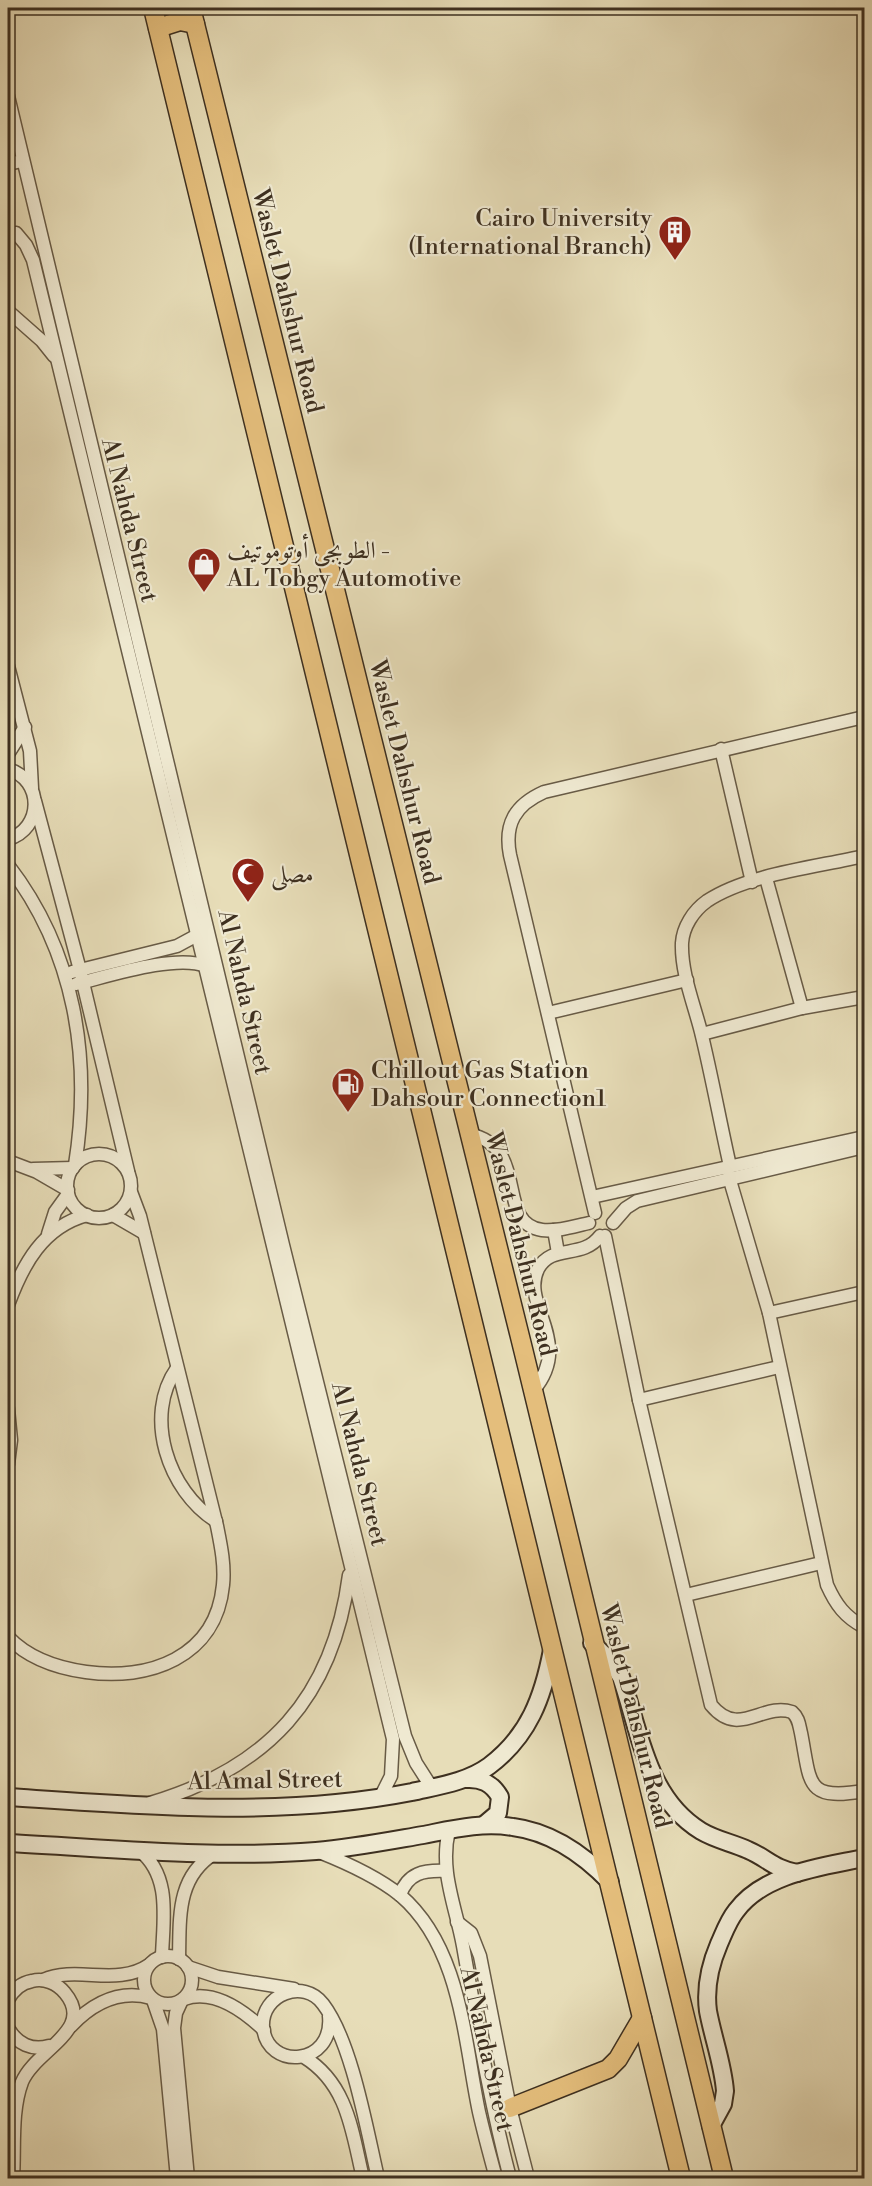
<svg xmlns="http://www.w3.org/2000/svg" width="872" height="2186" font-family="'Libre Bodoni',Amiri,serif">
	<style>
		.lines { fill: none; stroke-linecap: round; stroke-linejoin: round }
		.street-casing { stroke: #685b46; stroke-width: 15 }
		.secondary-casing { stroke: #3e3020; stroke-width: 20 }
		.primary-casing { stroke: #3e3020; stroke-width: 21 }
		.street { stroke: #efe9d1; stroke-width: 12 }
		.secondary { stroke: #efe9d1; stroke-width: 16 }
		.primary { stroke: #e4be7c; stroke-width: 18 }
		.labels { text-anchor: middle; stroke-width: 4.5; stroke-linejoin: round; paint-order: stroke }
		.poi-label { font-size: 24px; fill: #3e3020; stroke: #efe9d1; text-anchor: start }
		.street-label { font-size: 24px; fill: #3e3020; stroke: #efe9d1 }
	</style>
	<rect width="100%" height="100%" fill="#e7ddb8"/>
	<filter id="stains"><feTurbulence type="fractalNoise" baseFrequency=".00333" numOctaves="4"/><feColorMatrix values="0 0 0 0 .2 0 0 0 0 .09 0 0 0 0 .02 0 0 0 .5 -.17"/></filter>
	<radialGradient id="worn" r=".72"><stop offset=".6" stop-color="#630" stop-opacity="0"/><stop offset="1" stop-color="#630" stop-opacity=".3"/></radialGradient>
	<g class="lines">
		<defs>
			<g id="street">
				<path d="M8,96L283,1245L405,1736L416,1763L432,1788"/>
				<path d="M8,164L22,161"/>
				<path d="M16,233L26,245L33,260L393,1739L391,1776L380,1798"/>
				<path d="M8,311L42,341L54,356"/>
				<path d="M8,666L30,751L32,788"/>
				<path d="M721,749L752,882"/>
				<path d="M8,754L25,727"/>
				<path d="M8,769C44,780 43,829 8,839"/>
				<path d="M35,801L80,970L128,1171"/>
				<path d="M8,865C75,952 92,1058 75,1165"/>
				<path d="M766,878L802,1008"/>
				<path d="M72,972L177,946L203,932"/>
				<path d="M76,984C109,976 175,954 206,966"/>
				<path d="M548,1013L687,980"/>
				<path d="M702,1034L802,1008L864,997"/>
				<path d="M469,1134C531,1147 494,1223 542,1230C557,1232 575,1226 589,1223"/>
				<circle cx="99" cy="1186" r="32"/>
				<path d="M8,1161L37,1172L68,1190"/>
				<path d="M730,1166C720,1122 712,1077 701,1032C694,1004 681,973 682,943C683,927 693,911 707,901C748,874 817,867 864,856"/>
				<path d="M33,1169L73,1168"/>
				<path d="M729,1177L769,1313L827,1585C836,1605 845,1617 864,1627"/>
				<path d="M592,1197L864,1137"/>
				<path d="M595,1213L510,855C504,824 515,805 544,792L864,717"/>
				<path d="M113,1215L144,1233"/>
				<path d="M613,1223L626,1208L637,1201L864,1147"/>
				<path d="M554,1230L558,1253"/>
				<path d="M48,1234L55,1212L68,1194"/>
				<path d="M605,1236L639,1400L711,1705C739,1739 762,1702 792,1712C799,1718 799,1725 801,1733C811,1784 805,1801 864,1791"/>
				<path d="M8,1305C23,1264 43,1227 87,1215"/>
				<path d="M769,1313L864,1292"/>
				<path d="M177,1368C143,1416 168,1491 216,1521"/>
				<path d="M533,1391C575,1342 520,1305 538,1269C552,1243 582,1260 600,1236"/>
				<path d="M639,1400L779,1367"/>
				<path d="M8,1409L11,1440L8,1464"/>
				<path d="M686,1595L821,1563"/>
				<path d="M8,1637C28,1658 57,1668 86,1672C148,1681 216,1658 223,1585C225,1565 221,1546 217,1526L140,1216L131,1192"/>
				<path d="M150,1803C268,1768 333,1698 349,1575"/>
				<path d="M449,1830C439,1871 456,1907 463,1946C477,2024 490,2102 510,2178"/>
				<path d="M139,1850C172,1876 163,1920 162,1957"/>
				<path d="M319,1852C347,1863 376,1876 400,1895C461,1947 464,2040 479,2112C484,2134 490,2156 496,2178"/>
				<path d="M400,1895C408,1873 423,1870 446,1871"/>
				<path d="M457,1922L471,1933L480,1956L510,2108L528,2178"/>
				<circle cx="168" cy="1980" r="24"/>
				<path d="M179,1959C180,1918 176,1877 215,1853"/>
				<path d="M188,1967L218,1977L294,1989"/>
				<path d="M43,1980C77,1965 117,1987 149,1965"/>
				<path d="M184,1999C214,1988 244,2011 264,2030"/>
				<path d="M8,2000C13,1990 21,1983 32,1981C44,1978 57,1983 65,1993C96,2030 35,2050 22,2082C11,2111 15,2148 13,2178"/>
				<path d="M153,2000L163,2029L177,2178"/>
				<path d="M182,2000L176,2013L174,2028L188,2178"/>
				<path d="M329,2016C334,2066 267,2071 263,2027C261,1994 304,1978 323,2004C352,2042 367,2131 378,2178"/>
				<path d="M71,2026C93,2003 119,1989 151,1998"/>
				<path d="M8,2028C17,2044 32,2051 49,2046"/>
				<path d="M304,2057C348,2084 352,2132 363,2178"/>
			</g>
			<g id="secondary">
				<path d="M592,1643L613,1664L621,1677C640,1732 647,1798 701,1831C716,1840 733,1843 748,1850C767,1858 774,1869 797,1873"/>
				<path d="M466,1779C481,1778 492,1783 500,1797L498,1813L485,1824"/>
				<path d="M8,1797C142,1806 279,1818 412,1792C438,1786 467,1782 489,1766C529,1736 543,1697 552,1650"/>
				<path d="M8,1843C109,1848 214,1859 316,1851C352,1848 388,1841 423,1835C454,1829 482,1822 513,1827C552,1832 583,1854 610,1882"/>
				<path d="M711,2126L723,2104L725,2091C723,2064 713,2038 708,2011C705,1988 710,1965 719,1944C724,1933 728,1921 736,1911C764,1873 822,1867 864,1858"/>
			</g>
			<g id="primary">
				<path d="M153,8L681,2178"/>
				<path d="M191,8L523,1349L724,2178"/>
				<path d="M158,28L180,21L195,24"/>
				<path d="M510,2108L608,2069L618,2059L642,2018"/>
			</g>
		</defs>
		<use href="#street" class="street-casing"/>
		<use href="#secondary" class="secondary-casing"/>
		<use href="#primary" class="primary-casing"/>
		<use href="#street" class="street"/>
		<use href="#secondary" class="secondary"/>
		<use href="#primary" class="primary"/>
	</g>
	<defs>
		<symbol id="building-pin" viewBox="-11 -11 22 30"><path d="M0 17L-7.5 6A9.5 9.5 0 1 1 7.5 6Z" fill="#8f2418" stroke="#efe9d1"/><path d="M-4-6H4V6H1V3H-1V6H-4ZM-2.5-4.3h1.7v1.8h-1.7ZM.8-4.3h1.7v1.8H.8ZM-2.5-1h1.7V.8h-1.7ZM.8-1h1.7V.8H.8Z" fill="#fff"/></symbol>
		<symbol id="shop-pin" viewBox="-11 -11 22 30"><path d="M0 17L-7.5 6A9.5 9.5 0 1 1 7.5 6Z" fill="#8f2418" stroke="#efe9d1"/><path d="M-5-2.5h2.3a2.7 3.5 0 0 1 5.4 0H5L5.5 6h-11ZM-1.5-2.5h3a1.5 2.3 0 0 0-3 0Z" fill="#fff"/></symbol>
		<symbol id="mosque-pin" viewBox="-11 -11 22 30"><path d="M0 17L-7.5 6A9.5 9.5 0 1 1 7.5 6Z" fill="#8f2418" stroke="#efe9d1"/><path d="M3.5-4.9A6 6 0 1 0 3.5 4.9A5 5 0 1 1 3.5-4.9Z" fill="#fff"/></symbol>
		<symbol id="fuel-pin" viewBox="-11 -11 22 30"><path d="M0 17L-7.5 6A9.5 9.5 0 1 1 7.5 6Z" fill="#8f2418" stroke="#efe9d1"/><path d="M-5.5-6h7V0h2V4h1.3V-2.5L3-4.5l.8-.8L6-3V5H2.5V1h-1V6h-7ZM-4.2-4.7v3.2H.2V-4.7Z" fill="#fff"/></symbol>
	</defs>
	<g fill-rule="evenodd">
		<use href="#building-pin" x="656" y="213" width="38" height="52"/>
		<use href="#shop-pin" x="185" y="545" width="38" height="52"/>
		<use href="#mosque-pin" x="229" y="855" width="38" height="52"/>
		<use href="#fuel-pin" x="329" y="1065" width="38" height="52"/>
	</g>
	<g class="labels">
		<g class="poi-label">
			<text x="652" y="226" text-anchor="end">Cairo University<tspan x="652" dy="28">(International Branch)</tspan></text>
			<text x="227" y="558">الطوبجى أوتوموتيف -<tspan x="227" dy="28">AL Tobgy Automotive</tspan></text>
			<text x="271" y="882">مصلى</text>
			<text x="371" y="1078">Chillout Gas Station<tspan x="371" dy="28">Dahsour Connection1</tspan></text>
		</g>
		<g class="street-label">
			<text transform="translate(288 301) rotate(76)" y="8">Waslet Dahshur Road</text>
			<text transform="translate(130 520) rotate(76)" y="8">Al Nahda Street</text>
			<text transform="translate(405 772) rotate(76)" y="8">Waslet Dahshur Road</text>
			<text transform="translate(245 992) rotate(77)" y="8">Al Nahda Street</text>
			<text transform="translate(521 1244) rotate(76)" y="8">Waslet Dahshur Road</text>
			<text transform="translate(360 1464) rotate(76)" y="8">Al Nahda Street</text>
			<text transform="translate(636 1716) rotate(76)" y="8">Waslet Dahshur Road</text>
			<text transform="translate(265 1780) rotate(-1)" y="8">Al Amal Street</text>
			<text transform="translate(487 2049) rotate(77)" y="8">Al Nahda Street</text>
		</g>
	</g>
	<rect width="872" height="2186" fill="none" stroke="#e7ddb8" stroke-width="30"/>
	<rect x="9" y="9" width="854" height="2168" fill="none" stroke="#3e3020" stroke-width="3"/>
	<rect x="15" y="15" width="842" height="2156" fill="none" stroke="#3e3020" stroke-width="1.5"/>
	<rect width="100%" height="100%" filter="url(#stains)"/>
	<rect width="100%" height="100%" fill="url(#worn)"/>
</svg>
